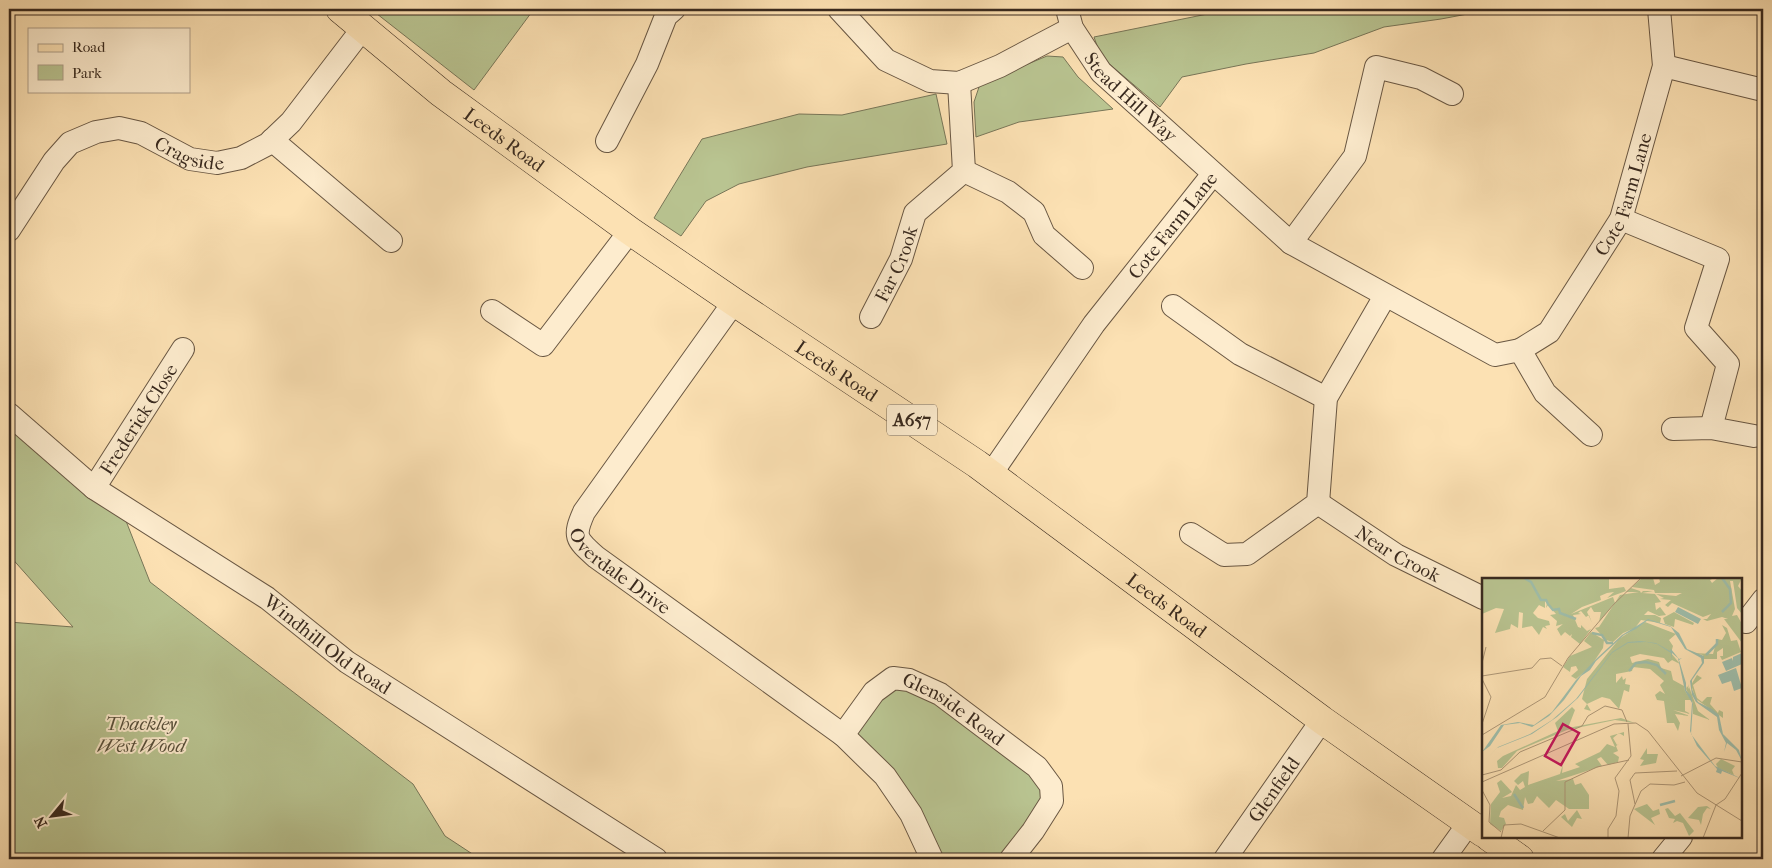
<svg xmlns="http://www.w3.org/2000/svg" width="1772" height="868" font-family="'IM FELL French Canon',serif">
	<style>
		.green { fill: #b9c491; stroke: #787658 }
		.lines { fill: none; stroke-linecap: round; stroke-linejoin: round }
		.minor-casing { stroke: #695743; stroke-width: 24 }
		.major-casing { stroke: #38291e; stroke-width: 29 }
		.minor { stroke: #fdecce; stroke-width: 22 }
		.major { stroke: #fce1b3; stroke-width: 28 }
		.labels { text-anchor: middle; stroke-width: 4; stroke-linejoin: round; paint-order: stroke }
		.shield { fill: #fdecce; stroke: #736453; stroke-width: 1 }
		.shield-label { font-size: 18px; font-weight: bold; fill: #38291e }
		.street-label { font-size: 19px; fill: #38291e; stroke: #fdecce }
		.park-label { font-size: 19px; font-style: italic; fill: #58503b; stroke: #fdecce }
		.inset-river { fill: none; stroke: #9fbeab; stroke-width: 2.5 }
		.inset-road { fill: none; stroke: #ae9777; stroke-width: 1 }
		.view { fill: #c2185b; fill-opacity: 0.15; stroke: #c2185b; stroke-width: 2.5 }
		.inset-edge { fill: none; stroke: #38291e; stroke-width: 2.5 }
	</style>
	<rect width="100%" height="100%" fill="#fce1b3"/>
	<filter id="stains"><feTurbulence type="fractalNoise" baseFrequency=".004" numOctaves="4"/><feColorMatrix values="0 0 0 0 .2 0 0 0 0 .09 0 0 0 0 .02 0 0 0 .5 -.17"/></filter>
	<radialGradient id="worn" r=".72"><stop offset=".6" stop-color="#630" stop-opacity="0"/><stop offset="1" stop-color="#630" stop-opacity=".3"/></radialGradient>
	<g class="green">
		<path d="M373,9H534L474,90L372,10Z"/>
		<path d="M1232,9H1494L1441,19L1384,27L1314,53L1246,64L1182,77L1160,107L1101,57L1094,37Z"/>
		<path d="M1047,56L1063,57L1078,77L1113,109L1019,122L976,137L974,102L980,84Z"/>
		<path d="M936,94L947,144L807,167L739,184L706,201L681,236L654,218L702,139L799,114L842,115Z"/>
		<path d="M9,423L126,521L150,582L413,784L445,836L480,859H9V622L73,627L9,555Z"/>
		<path d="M909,680L1051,786L1011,859H932L843,735L874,692Z"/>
	</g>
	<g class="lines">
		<defs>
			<g id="minor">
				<path d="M839,9L886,60L930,81L959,83L1000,66L1072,28"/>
				<path id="s1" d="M1067,9L1072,28L1101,72L1291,243L1495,355L1520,350L1545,393L1591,435"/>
				<path d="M1664,66L1763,90"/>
				<path d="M272,140L391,241"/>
				<path d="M607,141L647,64L666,16L674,9"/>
				<path d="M964,171L1008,192L1034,212L1044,235L1082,268"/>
				<path d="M1621,219L1718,259L1696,328L1728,364L1711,428"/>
				<path id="s2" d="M9,230L54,161L70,143L96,132L119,128L141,133L190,159L217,163L241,158L268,144L291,122L363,28"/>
				<path d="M1291,243L1355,156L1376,67L1421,78L1452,94"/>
				<path id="s3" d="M734,302L584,512C573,537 576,539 596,557L843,735L885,776L911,814L932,859"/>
				<path d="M1173,306L1240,354L1326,398"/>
				<path d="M492,311L543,345L630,231"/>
				<path id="s4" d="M871,317L901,259L915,213L964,171L959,83"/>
				<path id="s5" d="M1520,350L1549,332L1621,219L1664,66L1659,9"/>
				<path id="s6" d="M9,414L94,488L267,598L347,662L656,859"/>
				<path d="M1673,429L1711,428L1754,436"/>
				<path id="s7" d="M991,474L1094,324L1213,174"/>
				<path id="s8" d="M94,488L183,349"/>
				<path id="s9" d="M1318,503L1396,555L1483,598"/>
				<path d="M1191,534L1224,555L1247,554L1318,503L1326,398L1385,296"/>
				<path d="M1741,621L1746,622L1763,600"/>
				<path id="s10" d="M843,735L874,692L893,678L909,680L940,694L1037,767L1051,786L1052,801L1033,831L1011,859"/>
				<path id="s11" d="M1225,859L1322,720"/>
				<path d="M1443,859L1469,823"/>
				<path d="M1663,859L1681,837"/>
			</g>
			<g id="major">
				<path id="s12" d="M340,9L441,93L630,231L734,302L977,464L1322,720L1483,833"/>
				<path d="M1489,837L1520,859"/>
			</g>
		</defs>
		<use href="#minor" class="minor-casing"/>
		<use href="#major" class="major-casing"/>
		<use href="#minor" class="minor"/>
		<use href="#major" class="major"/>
	</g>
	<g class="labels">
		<rect class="shield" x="887" y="404.5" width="50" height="31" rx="4"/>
		<g class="shield-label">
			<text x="912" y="426">A657</text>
		</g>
		<g class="street-label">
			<text dy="7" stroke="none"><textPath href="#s1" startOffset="111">Stead Hill Way</textPath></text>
			<text dy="7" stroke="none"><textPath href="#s12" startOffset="210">Leeds Road</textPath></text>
			<text dy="7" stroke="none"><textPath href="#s2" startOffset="234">Cragside</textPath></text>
			<text dy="7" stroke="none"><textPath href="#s5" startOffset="192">Cote Farm Lane</textPath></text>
			<text dy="7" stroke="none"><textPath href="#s7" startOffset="308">Cote Farm Lane</textPath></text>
			<text dy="7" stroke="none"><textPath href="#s4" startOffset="59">Far Crook</textPath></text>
			<text dy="7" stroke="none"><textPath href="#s12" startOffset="615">Leeds Road</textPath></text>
			<text dy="7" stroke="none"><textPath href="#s8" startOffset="82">Frederick Close</textPath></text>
			<text dy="7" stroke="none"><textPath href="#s9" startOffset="95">Near Crook</textPath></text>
			<text dy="7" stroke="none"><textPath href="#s3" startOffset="338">Overdale Drive</textPath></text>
			<text dy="7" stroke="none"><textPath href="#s12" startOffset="1020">Leeds Road</textPath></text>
			<text dy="7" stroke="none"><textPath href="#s6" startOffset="394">Windhill Old Road</textPath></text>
			<text dy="7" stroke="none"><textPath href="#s10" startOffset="146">Glenside Road</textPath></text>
			<text dy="7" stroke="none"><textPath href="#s11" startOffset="85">Glenfield</textPath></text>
		</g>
		<g class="park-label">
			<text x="141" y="730">Thackley<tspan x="141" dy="22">West Wood</tspan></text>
		</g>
	</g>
	<g transform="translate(1482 578)">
		<rect width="260" height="260" fill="#fce1b3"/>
		<path d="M0,0H138L127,1V11L142,9L144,13L125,20L132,14L125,15L118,18L119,22L100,29L89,36L131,19L133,25L117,44L119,34H112L109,29L105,34L110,45L107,37L104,39L99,33L96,35L99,36L91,37L96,49L99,50V47L105,53L109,51L98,66L89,59L90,56L88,58L83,54L79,58L75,51L81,46L74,48L75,43L68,37L74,36L66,27L64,30L65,25L63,23V30L57,27L51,35L56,40L67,43L68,47L63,48L65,51L61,49L57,57L50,48L40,50L41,35L37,34L36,50L29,46L28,51L13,55L22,31L14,30L0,36ZM160,0H171L173,7L178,4L177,0H232L228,2L230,5L236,0H260L256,8L260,13V36L255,30L251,3H248L253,31L250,38L255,37L260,46V65L242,41H246L240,39L225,43L221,41H225L229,36L221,39L190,25L186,29L183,27L189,22L178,21L182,20L174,16L194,18L200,15H173L172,12L150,9ZM149,10L158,13L159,15L161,13H171L160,15L173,16L179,24L173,25L174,32L178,29L184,37L177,38L166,33L162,37H173L179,40L178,45L159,42L153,50L141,55L131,64L124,62L113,50L117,49L138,17L157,14H144ZM192,34L212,45L211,47L193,41L192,49L183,46L181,40ZM163,44L194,56L187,62L191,68L189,75L198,86L203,113L209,122H203V133L209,136L191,132L208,138L193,136L198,145L196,153L192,145H185L182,123L175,122L173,117L178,113L183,116L178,107L182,103L168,91L151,89L150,93L134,96V105L140,98L141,102L144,100L143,106L148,107L147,114L142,112L137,131L128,121L120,119L105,126L109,133L102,131L105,126L100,121L105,101L137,61ZM158,76L182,80L186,85L190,82L198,86L202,108L191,102L189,93L179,90L177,84L166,81L150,85L148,79ZM240,47L245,50L249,63L255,62L259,74L240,82L238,78H241V70L235,74V81H222L221,77L211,75L231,76L235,61L240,62L244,55ZM109,54L122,62L121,70L109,88L94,101L89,98L96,92L94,88L89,89L88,94L81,89L88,78L110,69L102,63ZM215,97L220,100L211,107L215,120L220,124L225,119H230L228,126L236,135L237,132L241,134V140L214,121L209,107ZM206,106L216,133L228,142L211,136V125L204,111L205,108L207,111ZM90,129L93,132L86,150L139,140L153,145L133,142L85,152L35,173L20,190H16L15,183L21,178L76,153L73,145ZM142,154V158L137,155L131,160L135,167L137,166L134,168L136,173L131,175L137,179L136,184L126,187L119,179L115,181L120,188L74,203L91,201L93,207L99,205L107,217V231H87L74,222L67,230L55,218L51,225L46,226L43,219L41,232L26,227L19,233L17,239L22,240L24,246L19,253L8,246L9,226L18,214L15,205L19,202L30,214L20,220L29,218L34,207L38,212L43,209L41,203L36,207L32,203L39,196L47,193L46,207L78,196L81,186L80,195L98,189L93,186L118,174L125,166L133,169L128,158ZM165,170V176H176L174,185L158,188L162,182L158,181ZM239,181L253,188L250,192L252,197L236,190L234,186ZM165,226L171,233L177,231L178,236L169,240L173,247L152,231ZM225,228L229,231L225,230L221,236L219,247L217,242L206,240L216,229ZM186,230L193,238L198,235L212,253L207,258L201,245L195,243L191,245L193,241L187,240L183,231ZM95,232L100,241L95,240L90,249L79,239L83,236L86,243Z" fill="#b9c491" fill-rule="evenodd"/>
		<path d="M196,29L219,41L216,46L193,34ZM166,41L188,48L197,55L205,71L222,78V85L210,102V111L216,124L230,131L237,137L241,156L257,172L260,183L254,172L245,165L242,174L244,165L237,152L235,139L214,124L210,117L208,103L220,85L219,80L203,71L189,49L166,42L154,51L142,57L114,83L108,92L99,98L82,122L67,138L50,149L38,145L22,147L8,168L0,174L19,147L36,144L52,147L70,134L94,102L113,82L140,57ZM158,63L174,65L188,73L189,71L197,81L200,80L197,82L204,105V112L209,118L211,126L209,156L233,188L260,201L240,193L239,196L234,194L235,191L215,168L208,153L210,125L203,113L196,80L190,75V83L189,75L175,66L164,64L146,65L130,75L96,120L75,139L50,156L15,170L0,186L16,169L48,156L70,142L94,121L130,74L146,64ZM260,75V86L244,93L240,84L250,80L251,83V79ZM254,90L260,110L252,113L249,103L240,106L236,97Z" fill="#9fbeab"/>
		<path class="inset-river" d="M42,0L49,4L59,22H64L66,26M66,26L71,32L77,31L78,35L94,41M240,34L249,25L248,11L240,0M110,55L120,57L125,65H131M224,77L235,66V61M147,93L154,85L164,84L175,87L184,96M32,216L41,230M178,227L193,223"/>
		<path class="inset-road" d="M0,85L4,69M0,98L50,90L58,81L69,80L80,88M0,101L9,119L0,146M0,157L63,119L86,80L132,26L159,0M153,195L195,193M153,195L148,202L153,226M0,197L19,192L38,174L100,148L106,138L123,128L140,132L145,144M199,198L234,180L260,184M0,204L132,146L154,145L166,153L215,215L260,243M0,212L8,227L7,244L19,254M61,253L83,232V204L115,189L147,182M19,260L22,247L39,246L78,260M126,260V251L134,238L137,213L133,200L149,178L146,146M146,260L148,238L159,213L168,206L192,207L203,204M221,260L234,227L243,221L260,195"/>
		<path class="view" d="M81,146L97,155L79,187L63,178Z"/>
		<rect width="260" height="260" class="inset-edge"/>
	</g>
	<rect width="1772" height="868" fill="none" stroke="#fce1b3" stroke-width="30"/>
	<rect x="10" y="10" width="1752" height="848" fill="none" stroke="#38291e" stroke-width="2.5"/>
	<rect x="15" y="15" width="1742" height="838" fill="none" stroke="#38291e"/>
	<rect x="28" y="28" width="162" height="65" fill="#fdecce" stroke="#ae9e88"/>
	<rect x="38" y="44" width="25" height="8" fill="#fce1b3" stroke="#ae9e88"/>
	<text x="72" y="52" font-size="15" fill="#38291e">Road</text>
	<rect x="38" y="65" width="25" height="15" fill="#b9c491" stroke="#ae9e88"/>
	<text x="72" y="78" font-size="15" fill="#38291e">Park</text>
	<g transform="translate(52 816) rotate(241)" stroke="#fdecce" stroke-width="4" paint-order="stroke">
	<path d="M0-4L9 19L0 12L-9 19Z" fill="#38291e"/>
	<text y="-8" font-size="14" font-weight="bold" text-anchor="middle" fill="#38291e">N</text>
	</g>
	<rect width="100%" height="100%" filter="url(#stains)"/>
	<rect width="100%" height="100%" fill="url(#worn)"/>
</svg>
